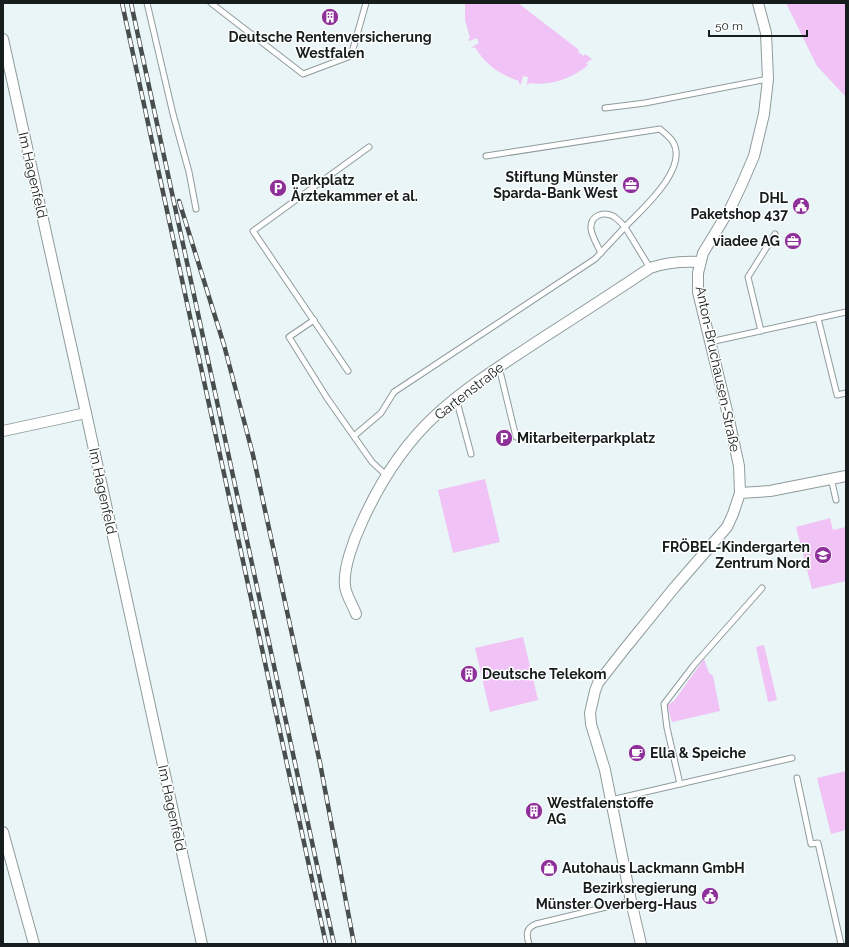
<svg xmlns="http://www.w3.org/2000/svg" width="849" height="947" font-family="Raleway,sans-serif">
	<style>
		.green { fill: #f0c2f5 }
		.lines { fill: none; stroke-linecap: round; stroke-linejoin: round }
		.service-casing { stroke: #909b9c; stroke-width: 7 }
		.minor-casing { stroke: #909b9c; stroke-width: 12 }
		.service { stroke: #fff; stroke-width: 5 }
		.minor { stroke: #fff; stroke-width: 10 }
		.rail-casing { stroke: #484e4e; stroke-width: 4.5 }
		.rail { stroke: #fff; stroke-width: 3; stroke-dasharray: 9; stroke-linecap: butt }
		.labels { text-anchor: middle; stroke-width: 3; stroke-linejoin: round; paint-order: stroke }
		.poi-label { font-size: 14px; font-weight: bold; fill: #171c1c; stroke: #fff; text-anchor: start }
		.street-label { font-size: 14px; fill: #171c1c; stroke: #fff }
	</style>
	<rect width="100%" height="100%" fill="#e9f5f6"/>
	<g class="green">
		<path d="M465,3H518L579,50L578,52L584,56L585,54L592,59L586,63L588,65C571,79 551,86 529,83L528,85H527L528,77L523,76L521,84H519V81C500,75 485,64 475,47L472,48V47L479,43L477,38L469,41L468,40L470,38L465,20Z"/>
		<path d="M786,3H846V97L817,66Z"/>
		<path d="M485,479L500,542L453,553L438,490Z"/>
		<path d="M830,518L833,530L846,527V581L812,589L796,527Z"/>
		<path d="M523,637L538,700L490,712L475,648Z"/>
		<path d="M764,645L777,700L768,702L756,647Z"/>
		<path d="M704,659L709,673L713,676L720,711L672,722L667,705L674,701Z"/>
		<path d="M846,771V830L831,834L817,778Z"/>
	</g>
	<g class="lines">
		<defs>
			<g id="service">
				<path d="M147,3L173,114L189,172L196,209"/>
				<path d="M211,3L303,74L351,56L366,3"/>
				<path d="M605,108L645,103L768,79"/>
				<path d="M486,156L660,129C664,133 670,137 673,142C689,169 641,210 625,227C621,223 618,219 613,216C602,211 590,216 591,229C592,237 598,246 601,253"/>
				<path d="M818,318L837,395L846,393"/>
				<path d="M314,320L289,337L327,398L372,462L386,475"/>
				<path d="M761,331L748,277L775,234"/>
				<path d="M710,342L846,312"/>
				<path d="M499,367L516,437"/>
				<path d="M348,371L253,231L369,147"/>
				<path d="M456,398L471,454"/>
				<path d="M354,436L381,413L394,392L595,259L625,227L650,268"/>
				<path d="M831,478L836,500"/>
				<path d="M797,778L811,844L818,843L841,944"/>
				<path d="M680,784L667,728L664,704L694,665L762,588"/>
				<path d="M611,800L792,758"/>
				<path d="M529,944C526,934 526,928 536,924L631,901"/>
			</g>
			<g id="minor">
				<path d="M3,39L86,413L202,944"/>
				<path d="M3,431L86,413"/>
				<path d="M740,493L770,491L846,476"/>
				<path d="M356,614C353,605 346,596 345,586C343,568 354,539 362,522C380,482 404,444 437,414C469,385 505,363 541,339C577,316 614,292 650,268C667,262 682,261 700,262"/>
				<path d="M3,832L34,944"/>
				<path d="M641,944L631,901L605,770L591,724L590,713L595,691L598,683L623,651L674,588L727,527L733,514L740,493L739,466L728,415L698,292V273L703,253L731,207L742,184L754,156L764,114L768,79L766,33L758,3"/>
			</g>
		</defs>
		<use href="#service" class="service-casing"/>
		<use href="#minor" class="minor-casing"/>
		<use href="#service" class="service"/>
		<use href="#minor" class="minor"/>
		<defs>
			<g id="rail">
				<path d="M122,3L326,944"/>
				<path d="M131,3L334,944"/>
				<path d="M179,201L224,345L253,455L320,763L354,944"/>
			</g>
		</defs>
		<use href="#rail" class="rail-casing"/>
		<use href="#rail" class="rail"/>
	</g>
	<defs>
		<symbol id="building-disc" viewBox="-11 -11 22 22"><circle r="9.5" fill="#8e3099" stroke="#fff"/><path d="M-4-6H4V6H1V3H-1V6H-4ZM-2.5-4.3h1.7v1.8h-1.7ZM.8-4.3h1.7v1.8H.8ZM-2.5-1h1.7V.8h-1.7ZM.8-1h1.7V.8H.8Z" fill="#fff"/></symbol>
		<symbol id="office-disc" viewBox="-11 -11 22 22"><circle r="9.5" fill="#8e3099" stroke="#fff"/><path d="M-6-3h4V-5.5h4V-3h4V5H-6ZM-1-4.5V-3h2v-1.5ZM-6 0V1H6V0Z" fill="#fff"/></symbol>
		<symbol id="parking-disc" viewBox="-11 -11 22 22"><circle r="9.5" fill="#8e3099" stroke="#fff"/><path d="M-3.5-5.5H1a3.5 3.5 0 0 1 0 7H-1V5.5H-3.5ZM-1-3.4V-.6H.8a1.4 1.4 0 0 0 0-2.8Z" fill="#fff"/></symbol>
		<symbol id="civic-disc" viewBox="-11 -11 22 22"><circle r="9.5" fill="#8e3099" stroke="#fff"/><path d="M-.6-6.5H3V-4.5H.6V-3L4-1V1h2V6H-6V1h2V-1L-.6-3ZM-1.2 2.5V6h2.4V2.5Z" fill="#fff"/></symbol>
		<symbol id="school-disc" viewBox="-11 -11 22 22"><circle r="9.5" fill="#8e3099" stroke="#fff"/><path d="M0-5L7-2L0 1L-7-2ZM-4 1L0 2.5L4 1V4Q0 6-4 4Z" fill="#fff"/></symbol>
		<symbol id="cafe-disc" viewBox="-11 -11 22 22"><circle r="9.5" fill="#8e3099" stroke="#fff"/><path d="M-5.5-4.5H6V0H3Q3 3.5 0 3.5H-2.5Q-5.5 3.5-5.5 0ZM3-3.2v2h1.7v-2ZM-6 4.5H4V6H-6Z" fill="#fff"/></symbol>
		<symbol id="shop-disc" viewBox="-11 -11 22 22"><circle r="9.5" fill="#8e3099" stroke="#fff"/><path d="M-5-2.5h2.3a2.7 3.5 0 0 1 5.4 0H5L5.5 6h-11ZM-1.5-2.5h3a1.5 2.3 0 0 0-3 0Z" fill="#fff"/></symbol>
	</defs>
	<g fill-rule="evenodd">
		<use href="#building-disc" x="320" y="7" width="20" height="20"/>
		<use href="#office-disc" x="621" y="175" width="20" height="20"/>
		<use href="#parking-disc" x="268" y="178" width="20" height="20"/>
		<use href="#civic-disc" x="791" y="196" width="20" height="20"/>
		<use href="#office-disc" x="783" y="231" width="20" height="20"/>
		<use href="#parking-disc" x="494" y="428" width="20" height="20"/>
		<use href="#school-disc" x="813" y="545" width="20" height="20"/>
		<use href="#building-disc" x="459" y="664" width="20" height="20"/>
		<use href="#cafe-disc" x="627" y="743" width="20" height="20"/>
		<use href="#building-disc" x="524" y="801" width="20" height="20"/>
		<use href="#shop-disc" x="539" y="858" width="20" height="20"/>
		<use href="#civic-disc" x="700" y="886" width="20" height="20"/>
	</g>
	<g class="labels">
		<g class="poi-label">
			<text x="330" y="42" text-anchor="middle">Deutsche Rentenversicherung<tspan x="330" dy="16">Westfalen</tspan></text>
			<text x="618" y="182" text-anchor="end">Stiftung Münster<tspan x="618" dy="16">Sparda-Bank West</tspan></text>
			<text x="291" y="185">Parkplatz<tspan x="291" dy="16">Ärztekammer et al.</tspan></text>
			<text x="788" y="203" text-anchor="end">DHL<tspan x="788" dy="16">Paketshop 437</tspan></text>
			<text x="780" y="246" text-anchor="end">viadee AG</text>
			<text x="517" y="443">Mitarbeiterparkplatz</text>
			<text x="810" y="552" text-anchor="end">FRÖBEL-Kindergarten<tspan x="810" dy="16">Zentrum Nord</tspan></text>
			<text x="482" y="679">Deutsche Telekom</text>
			<text x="650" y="758">Ella &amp; Speiche</text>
			<text x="547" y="808">Westfalenstoffe<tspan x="547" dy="16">AG</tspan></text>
			<text x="562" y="873">Autohaus Lackmann GmbH</text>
			<text x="697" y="893" text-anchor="end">Bezirksregierung<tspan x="697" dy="16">Münster Overberg-Haus</tspan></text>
		</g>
		<g class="street-label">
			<text transform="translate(33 175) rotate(77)" y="5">Im Hagenfeld</text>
			<text transform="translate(718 369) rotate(78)" y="5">Anton-Bruchausen-Straße</text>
			<text transform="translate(469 391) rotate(-38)" y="5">Gartenstraße</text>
			<text transform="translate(103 491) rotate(78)" y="5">Im Hagenfeld</text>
			<text transform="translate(172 808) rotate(78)" y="5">Im Hagenfeld</text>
		</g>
	</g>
	<rect width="849" height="947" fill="none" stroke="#171c1c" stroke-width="8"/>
	<path d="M709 30v6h98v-6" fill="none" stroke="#171c1c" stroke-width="2"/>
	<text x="715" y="30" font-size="12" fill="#171c1c" stroke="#ffffff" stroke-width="3" paint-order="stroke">50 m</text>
</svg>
